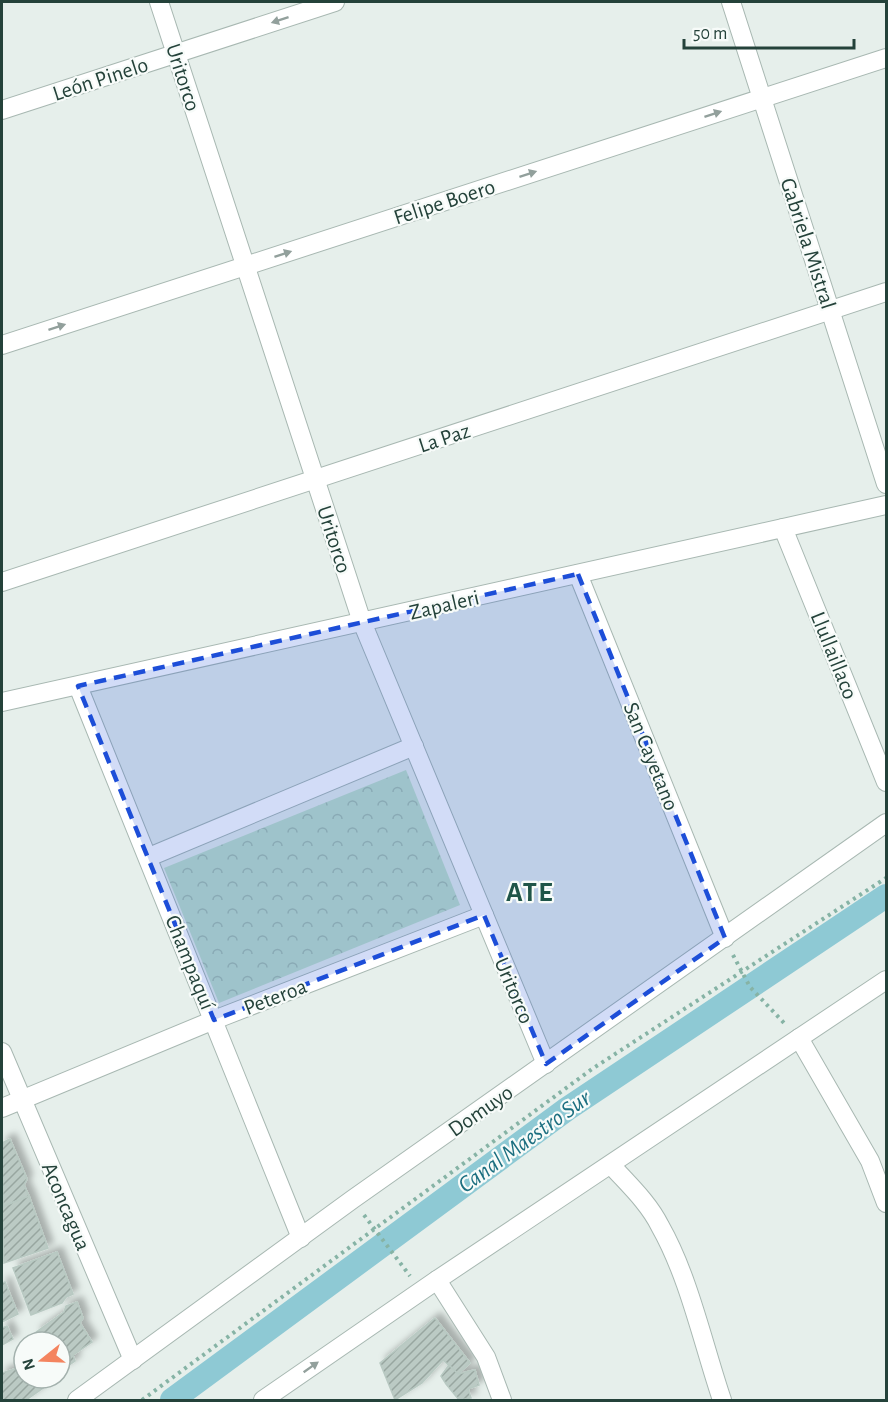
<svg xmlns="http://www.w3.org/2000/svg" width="888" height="1402" font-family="'Alegreya Sans',sans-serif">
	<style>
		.park { fill: url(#park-crowns) }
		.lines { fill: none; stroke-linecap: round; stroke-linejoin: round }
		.canal { stroke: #8ec9d4; stroke-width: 24 }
		.building { fill: url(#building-hatch); stroke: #b8c9c2; stroke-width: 1.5; filter: url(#shadow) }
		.minor-casing { stroke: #a8b8b2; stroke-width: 20 }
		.path { stroke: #86b3a5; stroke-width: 4; stroke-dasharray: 3 4.5; stroke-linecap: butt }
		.minor { stroke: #fff; stroke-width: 18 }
		.oneway { fill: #92a09c }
		.marked { fill: #1d4ed8; fill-opacity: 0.2; stroke: #1d4ed8; stroke-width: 4.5; stroke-dasharray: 12 8; stroke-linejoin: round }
		.labels { text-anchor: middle; stroke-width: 4.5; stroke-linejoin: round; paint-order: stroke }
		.street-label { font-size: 22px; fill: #24423a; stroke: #f7fbf9 }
		.water-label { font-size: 24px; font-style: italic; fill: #1c6f80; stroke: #f7fbf9 }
		.district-label { font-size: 28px; font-weight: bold; letter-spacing: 1.5px; fill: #1f5548; stroke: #f7fbf9 }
	</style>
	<defs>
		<pattern id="park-crowns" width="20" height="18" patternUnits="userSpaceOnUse" patternTransform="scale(1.5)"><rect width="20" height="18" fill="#bfe0c8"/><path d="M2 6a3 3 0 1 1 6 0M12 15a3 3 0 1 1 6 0" fill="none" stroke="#a4c1ad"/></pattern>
		<pattern id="building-hatch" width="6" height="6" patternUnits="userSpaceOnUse" patternTransform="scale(1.5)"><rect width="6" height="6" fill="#bbcac4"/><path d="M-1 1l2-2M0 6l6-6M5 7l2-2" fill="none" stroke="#98a6a0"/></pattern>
		<filter id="shadow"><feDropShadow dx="5.5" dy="-5.5" stdDeviation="3" flood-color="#0004"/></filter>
	</defs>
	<rect width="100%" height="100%" fill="#e6efeb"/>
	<path class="park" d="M406,770L460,905L219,1003L164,868Z"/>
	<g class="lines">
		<path class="canal" d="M172,1400L567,1109L886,896"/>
	</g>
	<g class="building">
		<path d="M10,1139L27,1179L24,1185L29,1196L3,1206L2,1143Z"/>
		<path d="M29,1196L48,1248L4,1263L2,1207Z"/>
		<path d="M57,1252L73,1294L66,1297L62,1303L31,1315L13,1268Z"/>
		<path d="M5,1282L18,1314L2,1322V1283Z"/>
		<path d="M77,1302L83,1318L80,1323L92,1342L73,1355L75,1361L62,1370L60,1342H41L35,1333L64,1312L66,1306Z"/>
		<path d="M435,1318L470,1363L458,1374L443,1360L422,1383L395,1400L380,1363Z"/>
		<path d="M7,1326L13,1339L2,1345V1328Z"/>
		<path d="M449,1365L458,1374L475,1370L479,1385L468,1389L471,1398L459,1400L446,1384L441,1376Z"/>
		<path d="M24,1366V1378H40L46,1386L26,1400H2V1373Z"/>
	</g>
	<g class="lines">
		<defs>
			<g id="minor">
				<path d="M159,2L362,622L546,1064"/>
				<path d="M731,2L886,484"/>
				<path d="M2,110L335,2"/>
				<path d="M2,345L886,58"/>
				<path d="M783,528L886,782"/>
				<path d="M578,574L725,938"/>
				<path d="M2,582L886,292"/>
				<path d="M78,686L301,1238"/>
				<path d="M2,702L886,505"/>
				<path d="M149,857L414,746"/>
				<path d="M799,1038L870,1161L886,1203"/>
				<path d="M2,1052L133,1360"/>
				<path d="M2,1108L214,1020L484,915"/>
				<path d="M611,1165C628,1184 648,1202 660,1226C689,1277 703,1344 722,1400"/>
				<path d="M437,1280L486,1357L502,1400"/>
				<path d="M77,1400L353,1199L886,823"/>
				<path d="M263,1400L437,1280L886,980"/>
			</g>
		</defs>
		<use href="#minor" class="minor-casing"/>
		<g class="path">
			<path d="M733,955L750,987L786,1025"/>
			<path d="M364,1215L410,1276"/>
			<path d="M142,1400L592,1069L886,878"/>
		</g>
		<use href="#minor" class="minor"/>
	</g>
	<defs><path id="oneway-solid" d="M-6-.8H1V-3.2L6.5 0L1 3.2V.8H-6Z" transform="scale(1.5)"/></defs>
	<g class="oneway">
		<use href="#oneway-solid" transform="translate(280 20) rotate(162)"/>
		<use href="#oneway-solid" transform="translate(713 114) rotate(-18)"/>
		<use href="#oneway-solid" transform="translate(528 174) rotate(-18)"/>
		<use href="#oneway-solid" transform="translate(283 254) rotate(-18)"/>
		<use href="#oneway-solid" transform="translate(57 327) rotate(-18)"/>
		<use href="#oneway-solid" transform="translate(311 1367) rotate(-35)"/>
	</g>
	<path class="marked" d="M578,574L725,938L546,1064L484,915L214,1020L78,686Z"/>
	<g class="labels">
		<g class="street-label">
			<text transform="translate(184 77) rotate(72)" y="8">Uritorco</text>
			<text transform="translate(100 78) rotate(-18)" y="8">León Pinelo</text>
			<text transform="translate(444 201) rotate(-18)" y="8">Felipe Boero</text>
			<text transform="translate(809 243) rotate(72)" y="8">Gabriela Mistral</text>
			<text transform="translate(444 437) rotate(-18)" y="8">La Paz</text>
			<text transform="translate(335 539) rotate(72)" y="8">Uritorco</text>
			<text transform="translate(444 604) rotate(-13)" y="8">Zapaleri</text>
			<text transform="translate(835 655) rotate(68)" y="8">Llullaillaco</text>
			<text transform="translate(652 756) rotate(68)" y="8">San Cayetano</text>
			<text transform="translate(191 962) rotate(68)" y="8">Champaquí</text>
			<text transform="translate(515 990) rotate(67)" y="8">Uritorco</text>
			<text transform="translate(275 996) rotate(-21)" y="8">Peteroa</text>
			<text transform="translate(480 1110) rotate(-35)" y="8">Domuyo</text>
			<text transform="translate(67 1206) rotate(67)" y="8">Aconcagua</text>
		</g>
		<g class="water-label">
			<text transform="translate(524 1141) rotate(-36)" y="8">Canal Maestro Sur</text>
		</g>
		<g class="district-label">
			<text x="530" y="901">ATE</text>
		</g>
	</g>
	<rect width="888" height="1402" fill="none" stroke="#24423a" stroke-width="6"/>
	<g transform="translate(42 1360) rotate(252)"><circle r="28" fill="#f7fbf9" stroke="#a3b1ad" stroke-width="1.5"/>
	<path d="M0-4.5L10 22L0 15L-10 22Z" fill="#f4845f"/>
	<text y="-9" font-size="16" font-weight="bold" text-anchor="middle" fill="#24423a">N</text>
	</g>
	<path d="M684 39v9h170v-9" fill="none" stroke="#24423a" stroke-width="3"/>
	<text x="693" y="39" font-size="18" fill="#24423a" stroke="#f7fbf9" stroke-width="4.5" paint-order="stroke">50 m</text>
</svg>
